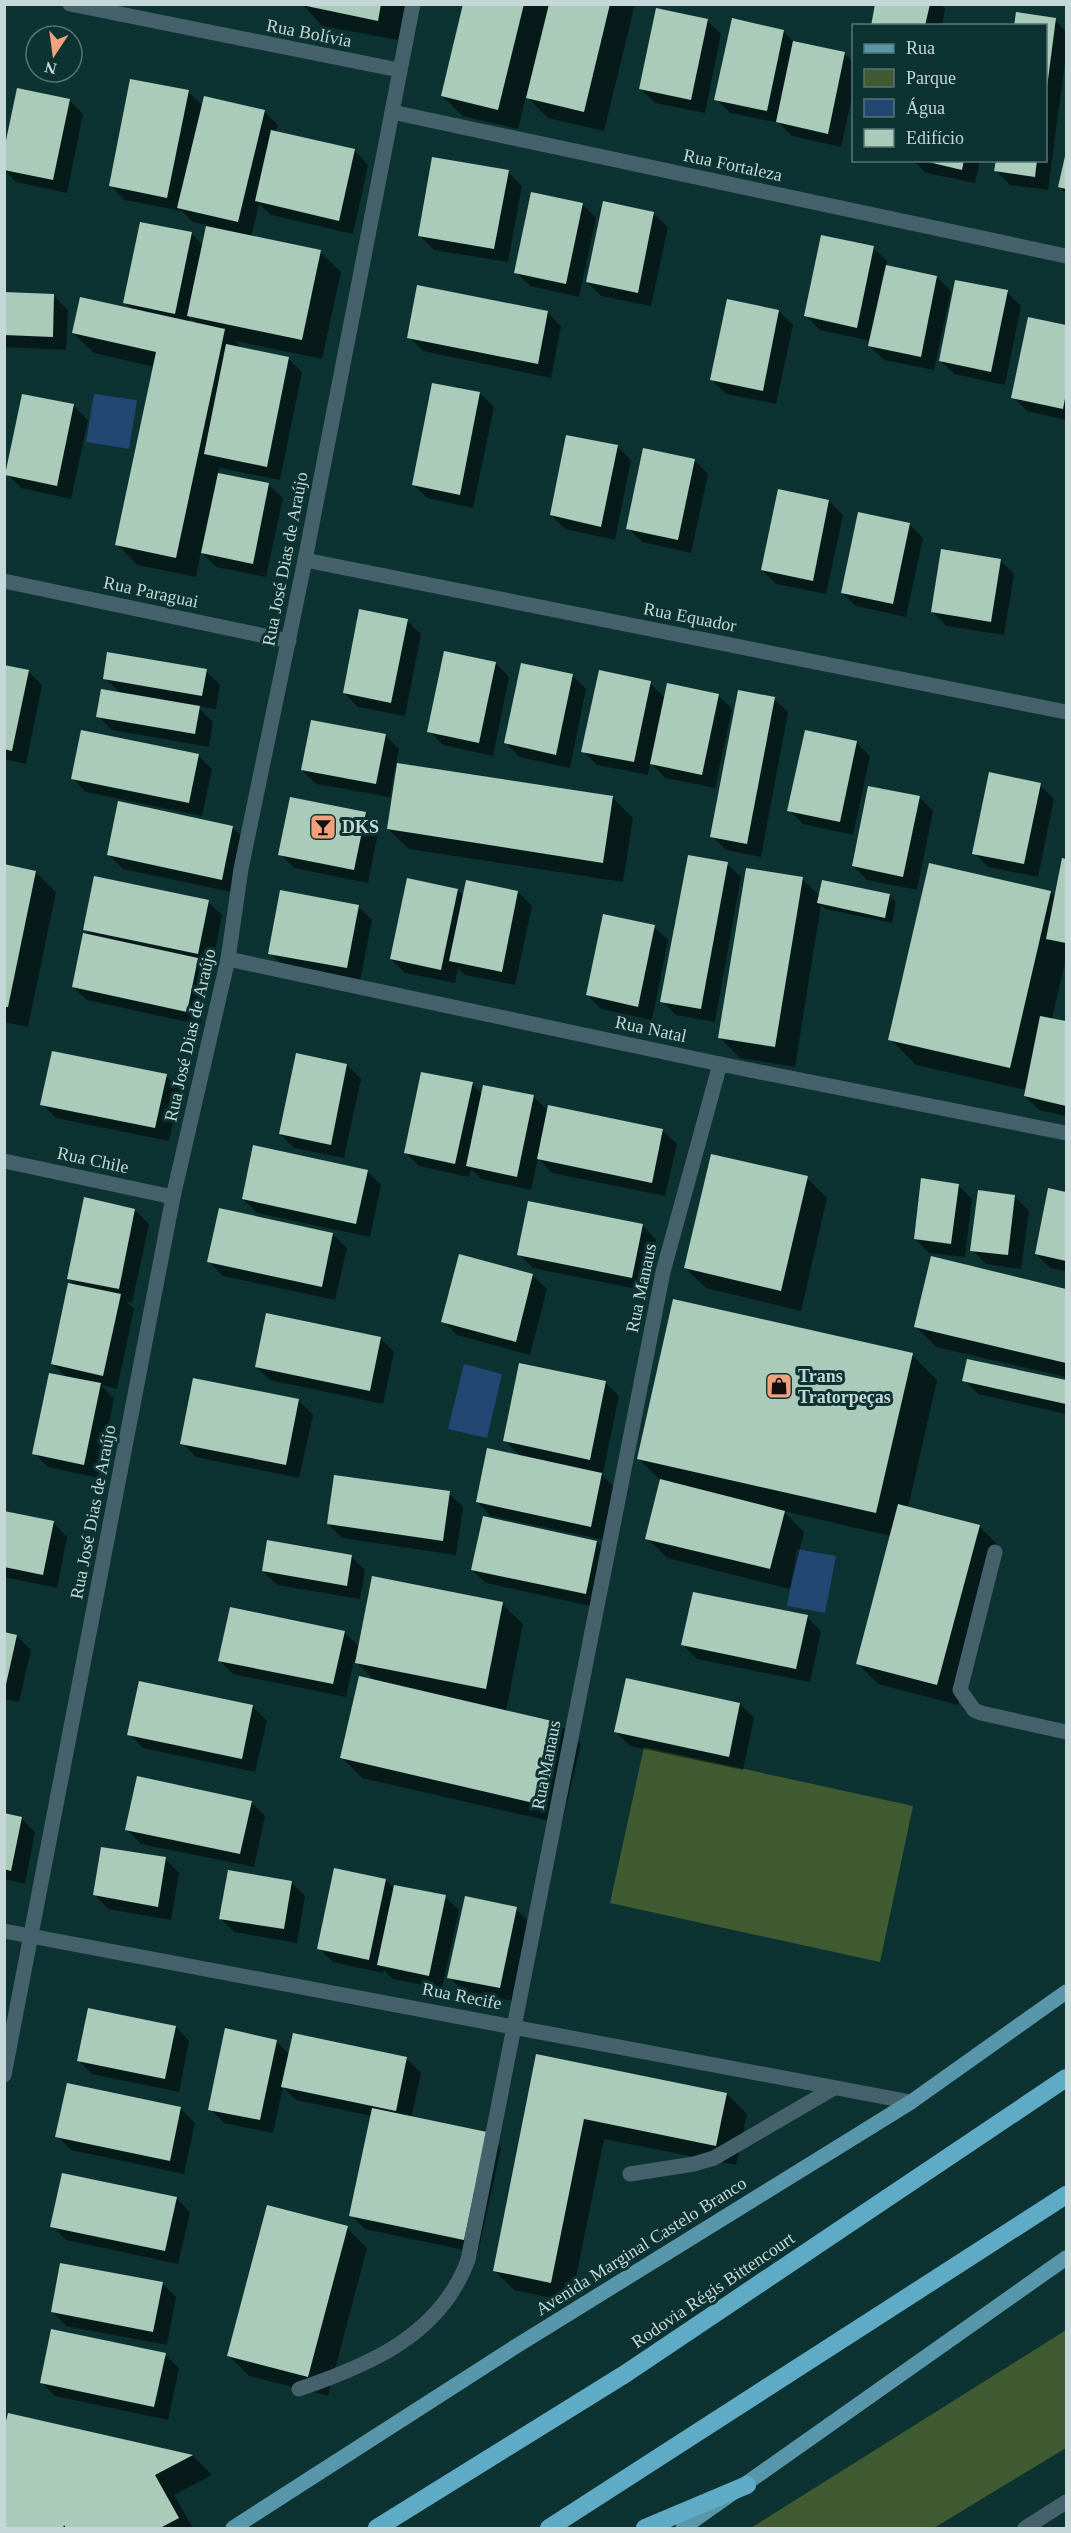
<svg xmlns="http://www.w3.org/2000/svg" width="1071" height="2533" font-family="Georgia,serif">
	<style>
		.green { fill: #405b31 }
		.water { fill: #214772 }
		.shadow { fill: #0007; fill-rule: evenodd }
		.building { fill: #aacaba }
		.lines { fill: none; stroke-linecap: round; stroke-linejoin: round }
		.service { stroke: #45616c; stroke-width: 15 }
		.minor { stroke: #45616c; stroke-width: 15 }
		.primary { stroke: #5896ac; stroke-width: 15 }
		.motorway { stroke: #5faac5; stroke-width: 18 }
		.labels { text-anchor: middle; stroke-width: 6; stroke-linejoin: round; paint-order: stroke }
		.street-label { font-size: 18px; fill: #c5d8d7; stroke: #0d3232 }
		.poi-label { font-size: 18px; font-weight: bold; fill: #c5d8d7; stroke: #0d3232; text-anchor: start }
	</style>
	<rect width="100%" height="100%" fill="#0d3232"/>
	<g class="green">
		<path d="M644,1747L913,1806L880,1962L610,1903Z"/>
		<path d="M1066,2330V2448L934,2528H751Z"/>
	</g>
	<g class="water">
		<path d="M94,394L137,400L129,449L86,442Z"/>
		<path d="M464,1364L502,1374L487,1438L448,1429Z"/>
		<path d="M797,1549L836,1556L825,1613L787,1606Z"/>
	</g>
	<g class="shadow">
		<path d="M302,4H405L398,40L322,26Z"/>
		<path d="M465,4H635L604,131L548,118L526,96L518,129L463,116L442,96Z"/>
		<path d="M877,4H941L945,9L942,26H872Z"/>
		<path d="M707,20L721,34L705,113L655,103L641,89Z"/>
		<path d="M1055,20L1066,31V55L1048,190L1010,185L996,171L997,160H1046V26Z"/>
		<path d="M783,31L795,43L844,53L854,63V88L841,147L792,136L779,123L730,113L716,99Z"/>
		<path d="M188,92L203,106L264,111L278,125L276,133L355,151L368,165L353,234L271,215L259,204L251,237L320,252L341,272L322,359L235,341L243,349L288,358L302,372L280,480L219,468L218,474L269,485L283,498L266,577L216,567L201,552L196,577L137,565L117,544L155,367L94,353L73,333L133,310L125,302L192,234L203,245L207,225L193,222L182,211L124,200L111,186ZM191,318L198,324L190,323Z"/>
		<path d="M69,100L83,114L67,193L16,182L4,170V158Z"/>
		<path d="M1066,154V194L1060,187Z"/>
		<path d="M913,160H980L975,183L926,173Z"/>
		<path d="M508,172L522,186L508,262L434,250L420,236Z"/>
		<path d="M582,204L596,218L579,297L530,286L516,272Z"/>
		<path d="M654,214L668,227L651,306L601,296L587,282Z"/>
		<path d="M873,248L887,261L886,266L937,277L951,291L934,370L884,360L870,346L871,341L820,330L806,316Z"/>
		<path d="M1007,292L1021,306L1005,385L954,374L940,360Z"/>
		<path d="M4,293L54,296L68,310L66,350L4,347Z"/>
		<path d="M779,311L793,325L776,404L726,394L712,380Z"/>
		<path d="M547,312L561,326L551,378L423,351L409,337Z"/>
		<path d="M1029,319L1066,326V420L1027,411L1013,397Z"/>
		<path d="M480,393L494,407L473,508L427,498L413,484Z"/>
		<path d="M74,406L88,420L71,499L21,488L7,474Z"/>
		<path d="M617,446L631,460L615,540L565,529L551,515Z"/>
		<path d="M694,460L708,474L691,553L642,542L628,528Z"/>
		<path d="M779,491L829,501L843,515L826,594L776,584L762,570Z"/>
		<path d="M909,524L923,538L906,617L856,606L842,593Z"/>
		<path d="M1000,560L1014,574L1004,635L946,626L933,612Z"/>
		<path d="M407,621L421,634L405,716L358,707L344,693Z"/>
		<path d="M496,663L509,677L493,756L443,745L429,731Z"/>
		<path d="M4,666L28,671L42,685L26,764L4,759Z"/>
		<path d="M206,671L220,685L216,709L197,706L213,722L209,747L112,730L98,716L121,694L105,678Z"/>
		<path d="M572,675L586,689L570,768L519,757L506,743Z"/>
		<path d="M650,683L665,698L718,695L732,709L715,788L665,778L650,762L648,775L597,765L583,751Z"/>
		<path d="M774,699L788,712L761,857L726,850L712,836Z"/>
		<path d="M385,735L399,749L396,764L613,798L633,818L623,882L409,849L388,829L398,768H395L390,797L316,784L302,770Z"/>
		<path d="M856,742L870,756L853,835L803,824L789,810Z"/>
		<path d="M198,755L212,769L202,816L86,792L72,778Z"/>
		<path d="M1040,785L1054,799L1038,877L988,867L974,853Z"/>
		<path d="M919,797L933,811L917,890L867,880L853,866Z"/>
		<path d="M366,814L379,828L368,883L294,868L280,854Z"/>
		<path d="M232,827L246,841L236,893L123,869L109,855Z"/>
		<path d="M1063,860H1066V958L1052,1019L1066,1022V1116L1039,1110L1025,1096L1026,1090L916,1065L890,1039L1050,892L1056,898Z"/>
		<path d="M727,864L741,877L715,1022L676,1015L662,1001Z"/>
		<path d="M4,865L35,872L56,892L28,1027L4,1022Z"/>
		<path d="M802,879L820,896L889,895L896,902L892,923L825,909L821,905L795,1067L740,1058L720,1038Z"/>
		<path d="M458,890L464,897L518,892L532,906L515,985L465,975L458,968L455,983L405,973L391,959Z"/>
		<path d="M208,902L222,915L212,967L204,966L212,973L201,1025L87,1000L73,987L92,937L85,929Z"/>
		<path d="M358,906L372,920L360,981L284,967L270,953Z"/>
		<path d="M654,927L668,940L652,1020L601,1009L587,995Z"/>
		<path d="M347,1065L361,1079L344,1158L294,1148L280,1134Z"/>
		<path d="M166,1076L180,1090L169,1141L56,1118L42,1104Z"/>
		<path d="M472,1084L482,1094L534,1097L549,1112L663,1131L677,1144L665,1196L552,1173L538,1158L531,1190L481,1179L471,1169L469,1177L419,1166L405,1152Z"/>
		<path d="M367,1171L381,1185L370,1237L257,1213L243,1199Z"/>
		<path d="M807,1178L827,1198L801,1311L706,1288L685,1268Z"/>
		<path d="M958,1185L972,1199L965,1257L929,1253L915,1239Z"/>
		<path d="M1050,1190L1066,1194V1271L1050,1268L1036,1254Z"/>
		<path d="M1015,1197L1029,1211L1021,1269L986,1264L972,1250Z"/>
		<path d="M135,1210L149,1224L132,1303L126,1301L134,1309L117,1389L101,1385L114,1399L98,1478L48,1467L34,1453L67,1378L53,1364L77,1287L68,1278Z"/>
		<path d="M220,1210L333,1234L347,1248L335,1300L223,1276L209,1262Z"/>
		<path d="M643,1226L656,1240L646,1291L533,1268L519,1254Z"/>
		<path d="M460,1256L533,1276L547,1289L530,1355L457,1335L443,1321Z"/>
		<path d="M932,1258L1066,1290V1377L936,1347L915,1326Z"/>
		<path d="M380,1338L394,1352L383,1404L270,1380L256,1367Z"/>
		<path d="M912,1355L937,1380L908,1508L979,1526L999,1546L958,1705L878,1684L858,1664L891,1536L783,1511L804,1532L790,1589L667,1558L647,1538L661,1481L638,1458Z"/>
		<path d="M968,1361L1066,1382V1414L978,1394L964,1380Z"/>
		<path d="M195,1380L299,1401L313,1415L299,1478L196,1457L182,1443Z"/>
		<path d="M605,1382L619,1396L603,1473L599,1472L615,1488L604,1540L491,1516L477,1502L521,1457L504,1440Z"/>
		<path d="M449,1493L463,1507L456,1555L342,1538L328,1524Z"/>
		<path d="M4,1513L54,1523L67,1537L57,1588L4,1577Z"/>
		<path d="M597,1542L611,1556L599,1608L486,1583L472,1570Z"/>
		<path d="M351,1556L365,1570L360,1599L277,1585L263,1571Z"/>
		<path d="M502,1604L523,1624L506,1711L560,1724L581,1744L562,1824L362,1778L342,1758L375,1681L354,1660L346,1697L233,1674L219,1660L344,1632L360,1648Z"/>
		<path d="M807,1617L821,1631L810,1682L697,1659L683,1645Z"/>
		<path d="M4,1634L17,1636L31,1650L19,1702L4,1699Z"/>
		<path d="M140,1683L253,1707L267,1721L255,1772L143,1748L129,1734Z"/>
		<path d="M740,1704L754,1718L743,1770L630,1746L616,1732Z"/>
		<path d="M251,1802L265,1816L254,1867L141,1844L127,1830Z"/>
		<path d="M4,1814L21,1818L35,1832L25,1884L4,1879Z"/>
		<path d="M165,1859L179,1873L171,1920L108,1909L95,1895Z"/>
		<path d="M386,1880L394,1889L445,1897L459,1910L442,1989L393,1979L384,1970L383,1973L333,1962L319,1948Z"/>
		<path d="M291,1882L305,1896L297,1943L234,1932L220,1918Z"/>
		<path d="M516,1909L530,1923L513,2001L463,1991L449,1977Z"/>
		<path d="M176,2027L189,2041L179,2092L92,2074L78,2060Z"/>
		<path d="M294,2035L407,2059L421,2073L411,2118L487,2134L501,2148L478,2253L365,2229L351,2215L372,2116L296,2100L283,2087L273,2133L224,2123L210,2109L276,2041L289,2054Z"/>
		<path d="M537,2056L727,2094L747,2114L736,2165L604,2139L571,2302L514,2290L494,2270Z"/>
		<path d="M68,2085L181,2109L195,2123L184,2174L71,2150L57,2136Z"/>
		<path d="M176,2198L190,2212L178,2264L66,2240L52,2226Z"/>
		<path d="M347,2228L367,2248L328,2396L249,2376L229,2356Z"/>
		<path d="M162,2283L176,2297L167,2345L66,2326L53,2312Z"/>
		<path d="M165,2355L179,2368L168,2420L55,2396L41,2382Z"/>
		<path d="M9,2415L193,2456L212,2475L174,2495L193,2528H4V2436Z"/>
	</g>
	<g class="building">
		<path d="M297,4H381L378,21Z"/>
		<path d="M463,4H524L498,110L441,96Z"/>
		<path d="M549,4H610L584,112L526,98Z"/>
		<path d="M875,4H930L925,26H871Z"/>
		<path d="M656,8L708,19L691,100L639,89Z"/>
		<path d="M1016,12L1056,18L1047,87L1046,26H1014Z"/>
		<path d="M732,18L784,30L767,111L714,100Z"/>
		<path d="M793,41L845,52L828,134L776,122Z"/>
		<path d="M130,79L189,90L167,198L109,186Z"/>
		<path d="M17,88L70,99L53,180L4,170V150Z"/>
		<path d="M204,96L265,110L238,222L177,208Z"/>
		<path d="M271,130L355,149L339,221L255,201Z"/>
		<path d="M1066,152V189L1058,187Z"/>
		<path d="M432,157L509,170L494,249L418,236Z"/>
		<path d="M920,160H964L962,170Z"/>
		<path d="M996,160H1037L1035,177L994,171Z"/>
		<path d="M531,192L583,203L566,284L514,273Z"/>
		<path d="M603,201L654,212L638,293L586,282Z"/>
		<path d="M140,222L192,232L175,314L123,303Z"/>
		<path d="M206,226L321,250L302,340L187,316Z"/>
		<path d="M821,235L874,246L857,328L804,316Z"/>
		<path d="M886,265L937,276L921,357L868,346Z"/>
		<path d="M955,280L1008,290L991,372L939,361Z"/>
		<path d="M417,285L548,311L538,364L407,338Z"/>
		<path d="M4,292L54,294L53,337L4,335Z"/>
		<path d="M80,297L225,329L176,558L115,545L156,352L72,333Z"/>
		<path d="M727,299L779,310L763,391L710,380Z"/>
		<path d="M1028,317L1066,325V393L1063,409L1011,398Z"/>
		<path d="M226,344L289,357L267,467L204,454Z"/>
		<path d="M432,383L480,392L460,495L412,485Z"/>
		<path d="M22,394L74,404L57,486L5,475Z"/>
		<path d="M566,435L618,445L601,527L550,515Z"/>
		<path d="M643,448L695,459L678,540L626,529Z"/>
		<path d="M218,473L269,483L253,564L201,553Z"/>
		<path d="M778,489L829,500L813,581L761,570Z"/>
		<path d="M858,512L910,523L893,604L841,593Z"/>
		<path d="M941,549L1001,559L991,622L931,612Z"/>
		<path d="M359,609L408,619L391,703L343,693Z"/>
		<path d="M444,651L496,662L479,743L427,732Z"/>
		<path d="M107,652L207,669L202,696L103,679Z"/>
		<path d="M521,663L573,674L556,755L504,743Z"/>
		<path d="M4,665L29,670L12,751L4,749Z"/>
		<path d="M599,670L651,681L634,762L581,752Z"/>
		<path d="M667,683L719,694L702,775L650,764Z"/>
		<path d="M101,689L200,706L195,734L96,717Z"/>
		<path d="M738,690L775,697L747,844L710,837Z"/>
		<path d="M311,720L386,734L376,784L301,770Z"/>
		<path d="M81,730L199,754L189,803L71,779Z"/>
		<path d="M805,730L857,741L840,822L787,811Z"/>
		<path d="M397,763L613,796L603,863L387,829Z"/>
		<path d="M989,772L1041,783L1024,864L972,854Z"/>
		<path d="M868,786L920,796L903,877L852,866Z"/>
		<path d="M290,797L366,812L354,870L278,855Z"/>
		<path d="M118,801L233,826L222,880L107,855Z"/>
		<path d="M688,855L728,862L701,1009L660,1002Z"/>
		<path d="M1062,858L1066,859V943L1046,939Z"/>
		<path d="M929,863L1051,891L1010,1068L888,1040Z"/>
		<path d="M4,864L36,871L8,1007H4Z"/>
		<path d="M746,868L803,877L775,1047L718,1038Z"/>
		<path d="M94,876L209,900L198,954L83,930Z"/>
		<path d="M407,878L458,889L441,970L390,959Z"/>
		<path d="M466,880L518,891L502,972L449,961Z"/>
		<path d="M822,880L890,894L885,918L817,903Z"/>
		<path d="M280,890L359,905L347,968L268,954Z"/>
		<path d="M603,914L655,925L638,1007L586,995Z"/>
		<path d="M83,933L198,958L187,1012L72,987Z"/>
		<path d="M1040,1016L1066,1021V1106L1024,1096Z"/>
		<path d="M52,1051L167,1074L155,1128L40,1105Z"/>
		<path d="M296,1053L347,1064L331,1145L279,1134Z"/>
		<path d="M421,1072L473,1082L455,1164L404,1153Z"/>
		<path d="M483,1085L534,1095L517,1177L466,1166Z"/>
		<path d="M548,1105L663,1129L652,1183L537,1159Z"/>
		<path d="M253,1145L368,1170L356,1224L242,1199Z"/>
		<path d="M711,1154L808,1176L781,1291L684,1268Z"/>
		<path d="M921,1178L959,1184L951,1244L914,1239Z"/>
		<path d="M1048,1188L1066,1192V1261L1035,1254Z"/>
		<path d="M978,1190L1015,1195L1008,1255L970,1251Z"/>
		<path d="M84,1197L135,1209L119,1289L67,1279Z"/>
		<path d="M528,1201L643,1224L632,1278L517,1255Z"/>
		<path d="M219,1208L333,1233L322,1287L207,1262Z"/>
		<path d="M459,1254L533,1274L516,1342L441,1322Z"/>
		<path d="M931,1256L1066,1289V1363L914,1327Z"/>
		<path d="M68,1283L121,1294L103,1376L51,1364Z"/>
		<path d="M673,1299L913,1353L876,1513L637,1459Z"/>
		<path d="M266,1313L381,1337L370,1391L255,1367Z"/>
		<path d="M967,1359L1066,1380V1404L962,1381Z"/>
		<path d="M519,1363L606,1381L590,1460L503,1441Z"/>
		<path d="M49,1373L101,1383L84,1465L32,1454Z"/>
		<path d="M193,1378L299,1399L286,1465L180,1444Z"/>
		<path d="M487,1448L602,1473L591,1527L476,1502Z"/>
		<path d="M334,1475L450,1491L443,1541L327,1524Z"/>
		<path d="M660,1479L785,1511L770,1569L645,1539Z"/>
		<path d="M898,1504L980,1525L937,1685L856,1664Z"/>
		<path d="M4,1511L54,1521L43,1575L4,1567Z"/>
		<path d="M483,1516L597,1541L586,1594L471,1570Z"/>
		<path d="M267,1540L352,1555L347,1586L262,1571Z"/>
		<path d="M372,1576L503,1602L486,1689L355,1663Z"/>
		<path d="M693,1592L808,1615L796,1669L681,1645Z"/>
		<path d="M230,1607L345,1631L333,1684L218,1661Z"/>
		<path d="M4,1632L17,1635L5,1689H4Z"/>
		<path d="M359,1676L561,1723L542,1805L340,1758Z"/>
		<path d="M626,1678L740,1703L729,1757L614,1732Z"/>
		<path d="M139,1681L253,1705L242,1759L127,1735Z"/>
		<path d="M137,1776L252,1801L240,1854L125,1830Z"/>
		<path d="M4,1813L22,1817L11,1871L4,1869Z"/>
		<path d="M101,1847L166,1857L158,1907L93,1895Z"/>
		<path d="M334,1868L386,1879L369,1960L317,1949Z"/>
		<path d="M228,1870L292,1881L284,1929L219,1919Z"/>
		<path d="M394,1885L446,1895L429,1976L377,1965Z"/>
		<path d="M465,1896L517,1907L500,1988L447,1978Z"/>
		<path d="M88,2008L176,2026L165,2079L77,2061Z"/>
		<path d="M225,2028L277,2040L260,2120L208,2110Z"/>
		<path d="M293,2033L407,2057L396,2111L281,2087Z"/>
		<path d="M536,2054L727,2093L716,2146L584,2119L551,2283L493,2271Z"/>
		<path d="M67,2083L181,2107L170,2161L55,2137Z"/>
		<path d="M372,2108L487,2132L464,2240L349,2216Z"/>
		<path d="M62,2173L177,2197L165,2251L50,2227Z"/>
		<path d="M267,2205L348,2226L308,2377L227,2356Z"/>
		<path d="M60,2263L163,2282L153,2332L51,2312Z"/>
		<path d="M51,2329L166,2353L154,2407L40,2383Z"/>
		<path d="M8,2413L193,2455L155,2475L179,2518L160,2528H66L64,2525L63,2528H4V2429Z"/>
	</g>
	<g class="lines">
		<g class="service">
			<path d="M995,1552L960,1690L974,1710L981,1713L1066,1732"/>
			<path d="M630,2174L694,2164L714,2158L834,2088"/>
		</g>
		<g class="minor">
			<path d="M70,4L399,70"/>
			<path d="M392,112L1066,256"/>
			<path d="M305,560L1066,712"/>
			<path d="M4,581L289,641"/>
			<path d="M228,959L720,1064L1066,1133"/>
			<path d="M4,1161L173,1197"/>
			<path d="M4,1931L911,2102"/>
			<path d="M4,2075L173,1197L228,959L241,869L305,560L413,4"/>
			<path d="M299,2389C370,2365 440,2335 468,2260L663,1272L720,1064"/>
			<path d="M1025,2528L1066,2502"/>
		</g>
		<g class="primary">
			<path d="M233,2528L518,2345L911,2102L1066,1992"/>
			<path d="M683,2528L1066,2258"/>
		</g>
		<g class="motorway">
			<path d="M377,2528L625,2374L1066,2078"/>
			<path d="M549,2528L1066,2195"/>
			<path d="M645,2528L747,2485"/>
		</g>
	</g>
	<defs>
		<symbol id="bar-square" viewBox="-11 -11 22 22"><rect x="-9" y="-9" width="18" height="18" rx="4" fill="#f1a17c" stroke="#0d3232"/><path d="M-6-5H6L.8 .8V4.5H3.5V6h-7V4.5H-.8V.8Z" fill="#111"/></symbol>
		<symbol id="shop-square" viewBox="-11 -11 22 22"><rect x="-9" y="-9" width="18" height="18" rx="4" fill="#f1a17c" stroke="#0d3232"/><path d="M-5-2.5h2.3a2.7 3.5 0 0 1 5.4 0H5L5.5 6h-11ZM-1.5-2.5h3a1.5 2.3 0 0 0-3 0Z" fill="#111"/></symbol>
	</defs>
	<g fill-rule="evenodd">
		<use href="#bar-square" x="308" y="812" width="30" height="30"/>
		<use href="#shop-square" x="764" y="1371" width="30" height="30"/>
	</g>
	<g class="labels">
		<g class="street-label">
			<text transform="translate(309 33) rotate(11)" y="6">Rua Bolívia</text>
			<text transform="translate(733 165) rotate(12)" y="6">Rua Fortaleza</text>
			<text transform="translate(285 559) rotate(-79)" y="6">Rua José Dias de Araújo</text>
			<text transform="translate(151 592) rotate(12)" y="6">Rua Paraguai</text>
			<text transform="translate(690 617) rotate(11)" y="6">Rua Equador</text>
			<text transform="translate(651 1029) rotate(12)" y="6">Rua Natal</text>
			<text transform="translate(190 1035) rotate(-77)" y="6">Rua José Dias de Araújo</text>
			<text transform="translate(93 1160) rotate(12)" y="6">Rua Chile</text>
			<text transform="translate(641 1288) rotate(-78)" y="6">Rua Manaus</text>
			<text transform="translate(93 1512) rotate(-79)" y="6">Rua José Dias de Araújo</text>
			<text transform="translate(546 1765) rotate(-79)" y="6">Rua Manaus</text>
			<text transform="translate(462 1996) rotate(11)" y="6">Rua Recife</text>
			<text transform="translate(641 2246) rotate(-32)" y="6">Avenida Marginal Castelo Branco</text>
			<text transform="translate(713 2290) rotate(-34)" y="6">Rodovia Régis Bittencourt</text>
		</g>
		<g class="poi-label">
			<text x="342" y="833">DKS</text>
			<text x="798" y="1382">Trans<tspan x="798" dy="21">Tratorpeças</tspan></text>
		</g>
	</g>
	<rect width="1071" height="2533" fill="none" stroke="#c5d8d7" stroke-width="12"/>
	<rect x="852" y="24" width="195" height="138" fill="#0d3232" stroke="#577474" stroke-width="1.5"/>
	<rect x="864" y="44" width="30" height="9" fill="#5896ac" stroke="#577474" stroke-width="1.5"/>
	<text x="906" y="54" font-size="18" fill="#c5d8d7">Rua</text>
	<rect x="864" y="69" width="30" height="18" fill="#405b31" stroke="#577474" stroke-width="1.5"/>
	<text x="906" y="84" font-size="18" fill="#c5d8d7">Parque</text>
	<rect x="864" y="99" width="30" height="18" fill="#214772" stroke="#577474" stroke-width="1.5"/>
	<text x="906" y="114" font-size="18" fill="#c5d8d7">Água</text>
	<rect x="864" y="129" width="30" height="18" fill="#aacaba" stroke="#577474" stroke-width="1.5"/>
	<text x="906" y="144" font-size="18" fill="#c5d8d7">Edifício</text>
	<g transform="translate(54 54) rotate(193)"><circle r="28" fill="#0d3232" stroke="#577474" stroke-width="1.5"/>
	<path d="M0-4.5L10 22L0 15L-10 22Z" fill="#f1a17c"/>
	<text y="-9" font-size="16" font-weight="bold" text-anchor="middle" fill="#c5d8d7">N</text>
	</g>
</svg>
